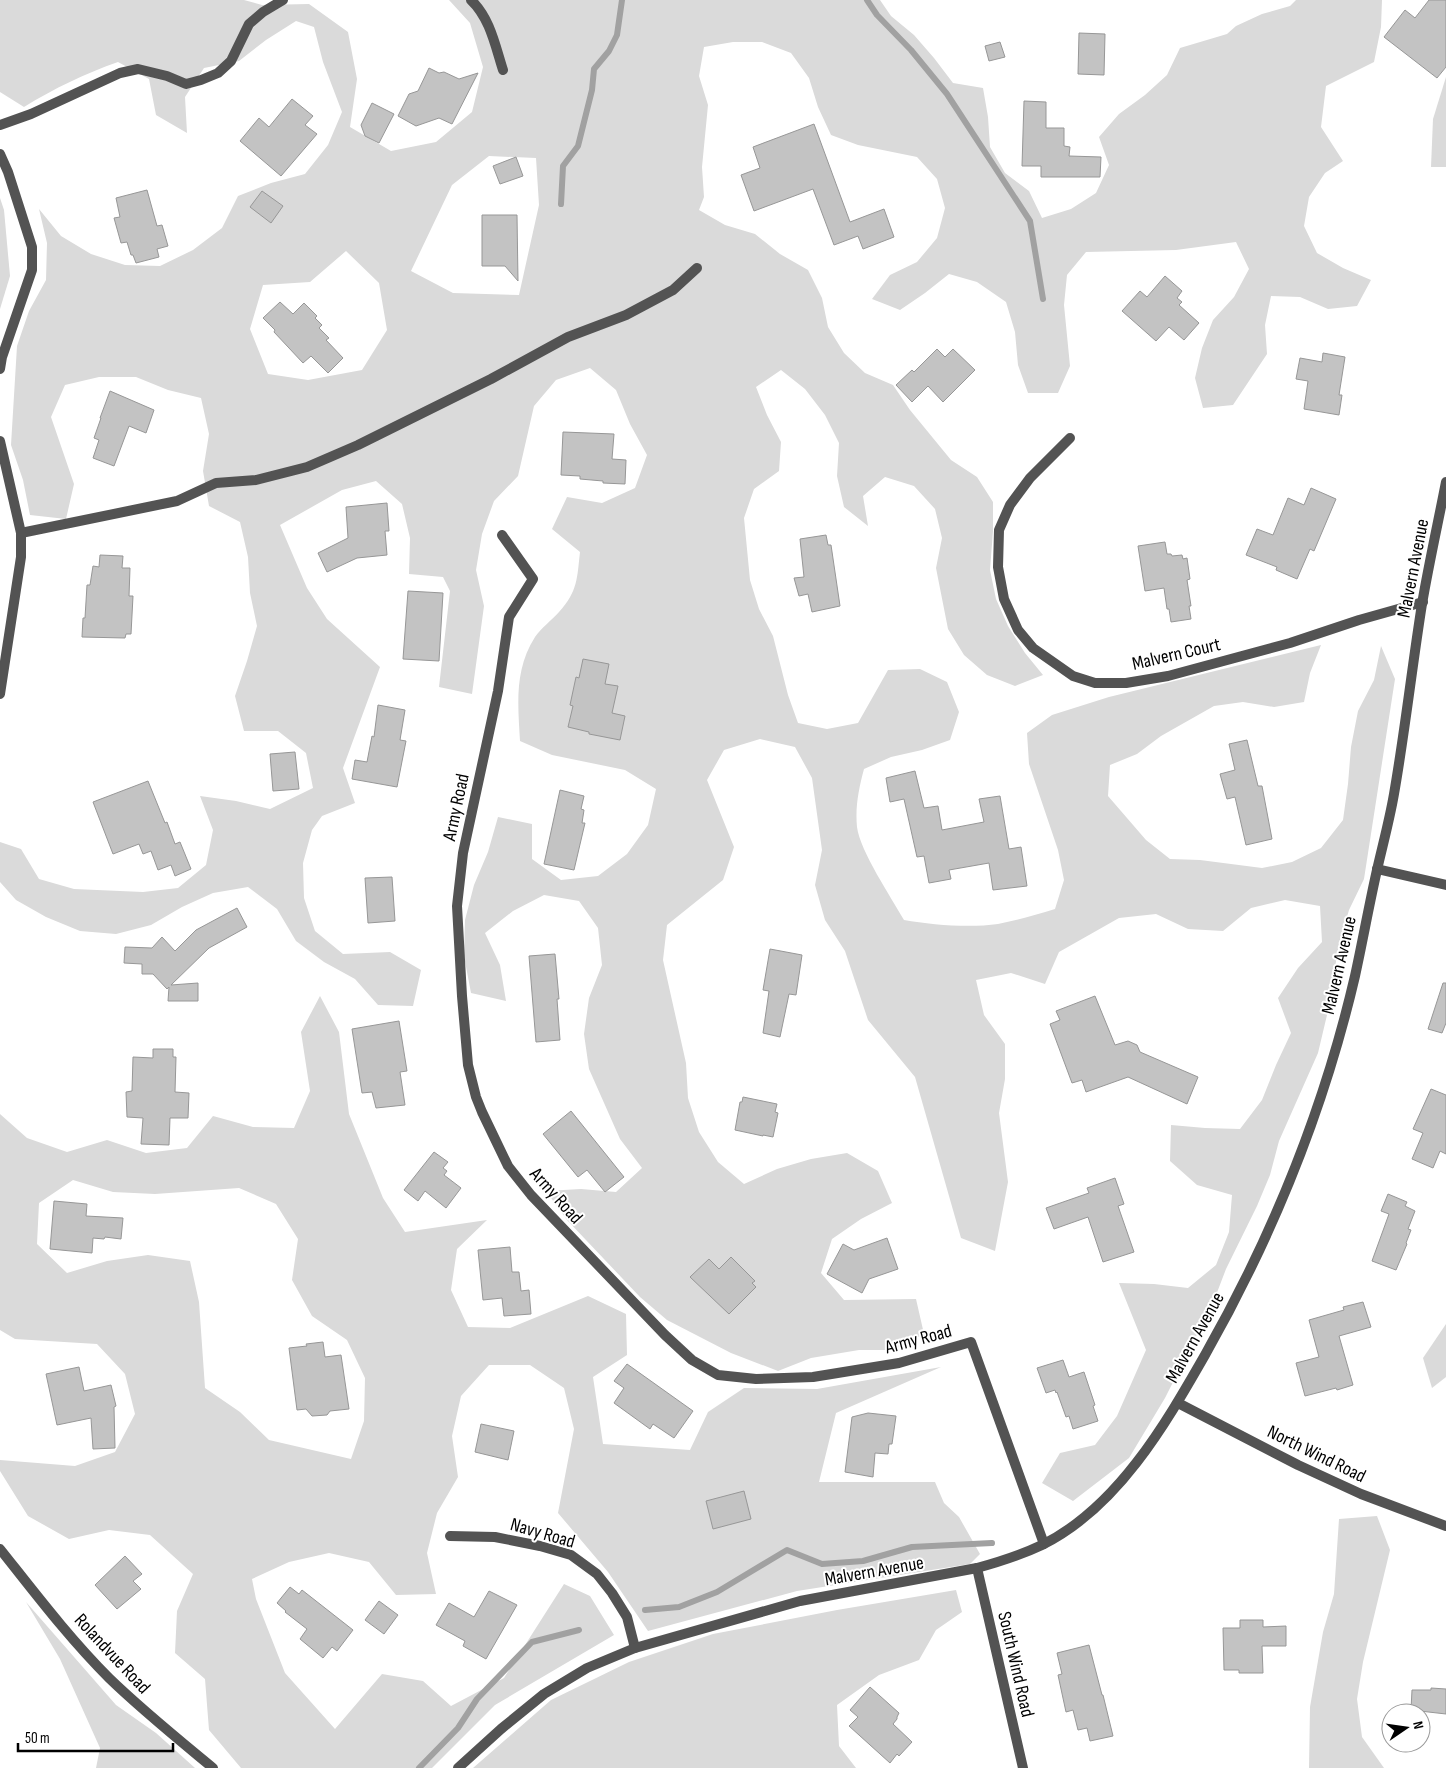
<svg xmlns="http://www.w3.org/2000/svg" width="1446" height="1768" font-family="'Sofia Sans Condensed',sans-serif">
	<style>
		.green { fill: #dadada; fill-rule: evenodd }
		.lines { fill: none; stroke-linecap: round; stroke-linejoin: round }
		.stream { stroke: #a1a1a1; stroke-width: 6 }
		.building { fill: #c3c3c3; stroke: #979797 }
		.lane { stroke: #535353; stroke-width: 10 }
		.street { stroke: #535353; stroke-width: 10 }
		.labels { text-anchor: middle; stroke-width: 4; stroke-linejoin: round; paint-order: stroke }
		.street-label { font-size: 19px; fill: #000; stroke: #fff }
	</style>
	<rect width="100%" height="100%" fill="#fff"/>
	<g class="green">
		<path d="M0,0H244L262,5L309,4L348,32L357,79L350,127L391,151L436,142L472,112L483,67L470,23L449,0H880L891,16L914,35L934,58L953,83L983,88L988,117L990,147L1005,173L1029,191L1042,218L1071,209L1096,193L1109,165L1099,137L1119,114L1145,95L1167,75L1180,48L1227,34L1236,26L1262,14L1290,6L1296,0H1382L1381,27L1374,62L1326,86L1321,127L1343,161L1325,173L1309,197L1304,226L1317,253L1343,268L1371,280L1357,306L1328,309L1300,297L1271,296L1265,325L1267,354L1233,405L1203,408L1195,378L1202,348L1213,320L1234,297L1249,269L1236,242L1176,250L1086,252L1067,275L1064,305L1070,366L1058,393H1028L1018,365L1015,332L1006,302L977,282L949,274L925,293L900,310L872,299L890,275L917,262L937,238L945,208L937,179L917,157L858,145L831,135L818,107L809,78L791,53L762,42H733L704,47L699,76L708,105L702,167L704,197L699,210L725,225L755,234L780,254L808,270L822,298L828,327L844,353L865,373L893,385L910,410L951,460L977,477L993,502V531L990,570L996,599L1008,626L1025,653L1043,675L1015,686L987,675L964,655L948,629L936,568L942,538L935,509L914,486L885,477L863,496L868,526L844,507L837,476L839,443L825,415L805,389L781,370L756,387L767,415L781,442L779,471L754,489L744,518L750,580L759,609L773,636L788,695L798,723L827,729L858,723L888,670L920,669L947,682L959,712L950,740L922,750L891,757L864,769C859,788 855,806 857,827C860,851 891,897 904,920C932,925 970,928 998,924C1018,920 1036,915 1055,909L1064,880L1058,850L1029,764L1027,733L1052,715L1109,697L1321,645L1310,673L1304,702L1274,707L1243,702L1214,706L1161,736L1137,754L1110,765L1108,796L1146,840L1170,859L1200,860L1262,868L1292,862L1321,848L1343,820L1348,784L1351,747L1358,711L1374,680L1381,646L1395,679L1364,879L1349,910L1339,944L1327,1015L1318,1053L1279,1141L1270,1175L1257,1206L1226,1269L1213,1303L1165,1398L1129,1458L1073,1501L1042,1483L1060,1453L1095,1445L1117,1416L1146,1350L1119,1283L1154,1284L1188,1288L1216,1265L1229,1232L1232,1195L1197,1185L1170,1161L1171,1125L1205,1128L1240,1129L1262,1100L1276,1065L1291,1033L1278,998L1298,968L1322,942L1320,906L1285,900L1251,908L1223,931L1188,929L1156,914L1119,918L1059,952L1045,984L1011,973L976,980L984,1015L1005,1044V1079L999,1113L1008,1182L995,1251L961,1238L915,1077L868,1020L845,951L825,920L815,885L822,850L812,778L795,747L760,739L724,750L707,780L734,847L723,880L667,925L663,960L686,1063L688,1098L699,1132L718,1162L744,1184L777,1169L811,1159L847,1153L878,1171L892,1203L861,1219L832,1239L821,1273L844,1300L916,1299L924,1334L894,1350H859L811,1358L778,1371L731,1353L667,1320L640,1297L567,1220L546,1191L581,1189L616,1192L642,1168L620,1139L589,1069L584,1034L589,998L602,965L598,928L579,901L544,895L513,911L485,933L500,965L506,1001L471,993L464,956L465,920L474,885L488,852L498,817L532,824V859L561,880L598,876L627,854L648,825L656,789L625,770L552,755L520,741C518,705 514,670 535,637C541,628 552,620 559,612C578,591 577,578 580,552L552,529L567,497L602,503L635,488L647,455L630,424L616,390L590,368L556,380L534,406L518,476L494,501L482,534L476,570L484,606L472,694L439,687L450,591L443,577L409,574L410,538L402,504L376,481L342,490L280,525L307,588L327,619L380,667L343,768L355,803L322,816L312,830L303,863L304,898L315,931L343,954L390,952L421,970L413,1006L378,1005L355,979L324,962L296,941L277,909L248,887L213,893L182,907L151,925L116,934L80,931L46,917L16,900L0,882V842L21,849L39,879L74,889L143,892L178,888L206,865L213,830L200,796L236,801L270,809L313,788L306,753L278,731H244L235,696L247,661L257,626L250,593L248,557L240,522L209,506L203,471L209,434L201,398L168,390L136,377H99L65,385L51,417L74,484L66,519L30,515L23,480L11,445L17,346L29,311L46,280L47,243L39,209L61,236L91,254L125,265L160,266L193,250L222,228L238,196L271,183L305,174L328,145L342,112L323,62L314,27L296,21L266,40L239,61L204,68L185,97L187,133L156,115L149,79L118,62C84,74 55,88 24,107L0,92ZM489,156L536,158L539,205L519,295L453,293L411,271L452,185ZM346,251L379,283L387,330L362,370L308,380L268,374L250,329L263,285L310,282Z"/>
		<path d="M1446,77V167H1431L1433,119Z"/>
		<path d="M0,198L4,210L10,276L0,309Z"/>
		<path d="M320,996L339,1032L349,1114L383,1198L405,1232L487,1220L457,1249L451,1290L468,1327L510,1328L588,1296L626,1314L627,1355L593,1377L603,1444L690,1450L708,1412L744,1388L817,1389L941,1367L836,1413L819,1482H935L944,1503L959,1517L980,1554L970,1564L797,1591L648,1631L608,1572L558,1513L574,1429L564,1388L530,1365H489L461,1396L452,1436L458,1477L437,1513L427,1553L436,1594L396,1595L369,1562L329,1553L289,1562L252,1579L256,1599L285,1673L335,1729L382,1674L423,1681L451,1706L504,1678L564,1584L590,1596L614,1635L495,1705L432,1768H241L209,1730L205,1679L175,1653L177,1611L193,1574L150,1535L109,1530L69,1539L28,1516L0,1471V1460L75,1466L115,1452L135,1414L125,1374L97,1344L15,1339L0,1330V1114L27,1138L67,1152L107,1140L146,1153L187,1148L213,1116L253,1127L294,1128L310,1091L301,1032ZM73,1180L113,1192L155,1194L239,1188L276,1204L298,1239L292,1280L312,1316L347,1340L365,1378L364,1421L351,1459L269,1440L240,1412L205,1388L199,1302L190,1261L148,1255L107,1261L67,1273L37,1244L39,1203Z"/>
		<path d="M1446,1324V1377L1432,1388L1423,1358Z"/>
		<path d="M1377,1516L1390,1550L1363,1662L1357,1699L1362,1737L1384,1768H1309L1310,1707L1323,1632L1334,1594L1339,1519Z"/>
		<path d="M956,1590L962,1612L936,1630L919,1660L879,1675L837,1705L839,1746L856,1768H473L551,1700L629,1662L713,1634L837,1610Z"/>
		<path d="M26,1602L116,1705L156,1733L195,1768H96L100,1748L60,1659Z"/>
	</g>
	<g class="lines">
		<g class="stream">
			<path d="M867,0L877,15L911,50L947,94L1030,221L1043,299"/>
			<path d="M561,204L563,166L578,146L592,90L594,69L609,51L617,35L622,0"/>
			<path d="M645,1610L679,1607L717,1592L787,1550L822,1564L863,1561L912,1547L992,1543"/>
			<path d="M419,1768L458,1728L477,1699L532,1642L579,1630"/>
		</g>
	</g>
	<g class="building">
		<path d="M1429,0H1446V67L1437,78L1384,37L1405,10L1415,18Z"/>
		<path d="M1079,33L1105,34L1104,75L1078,74Z"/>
		<path d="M1000,42L1005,57L989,61L985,46Z"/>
		<path d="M429,68L439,73L444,72L459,79L478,73L452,124L439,118L416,126L398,116L409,94L418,91Z"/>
		<path d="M292,99L313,116L305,125L317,134L281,176L240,141L259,118L269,127Z"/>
		<path d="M1024,101L1046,102V128H1064V146L1070,147L1069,156L1101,157L1100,177H1041V166H1022Z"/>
		<path d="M372,103L394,114L379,143L365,136L361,125Z"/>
		<path d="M814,124L850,222L884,209L894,237L863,249L858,236L834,245L813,189L754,211L741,175L760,168L753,147Z"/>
		<path d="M516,157L523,176L500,184L493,166Z"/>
		<path d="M147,190L157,226L162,225L168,246L157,249L159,257L136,263L133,255H131L127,242L121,243L114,218L120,217L116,198Z"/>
		<path d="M262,191L283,206L271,223L250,207Z"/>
		<path d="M482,215H517L518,281L505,266H482Z"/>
		<path d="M1165,276L1182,291L1177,298L1182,302L1179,305L1199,323L1184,340L1169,327L1156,341L1122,311L1140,291L1147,297Z"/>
		<path d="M280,302L293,314L304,303L317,316L315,318L322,325L319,328L329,338L326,340L343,358L328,373L311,356L303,363L274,332L275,330L263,318Z"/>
		<path d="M937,349L945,357L953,349L975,370L943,402L928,386L912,402L896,385L912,370L914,372Z"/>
		<path d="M1323,353L1345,357L1339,395H1342L1339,415L1304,409L1308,381L1296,379L1300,358L1322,362Z"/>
		<path d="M110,391L154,410L146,433L129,426L114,466L93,458L99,440L94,438L101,418H100Z"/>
		<path d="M563,432L614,434L612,459L626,460L625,484L603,483V481L580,479V476L561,475Z"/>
		<path d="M1311,488L1336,499L1314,551L1310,549L1297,579L1276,570L1277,567L1246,555L1257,529L1273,535L1288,498L1304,505Z"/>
		<path d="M387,503L389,531H385L387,555L357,558L327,572L318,553L348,538L346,507Z"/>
		<path d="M826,535L828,545H831L840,606L812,612L808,594L799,596L794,578L804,577L800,539Z"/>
		<path d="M1165,542L1167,554H1171L1172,556L1182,555L1183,559L1187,558L1190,579L1187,580L1191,606H1189L1191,619L1171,622L1169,609H1167L1164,588L1145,591L1138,546Z"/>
		<path d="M100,555L123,556L122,568H130L129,596H133L131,634H126L125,638L82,637L83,618H85L87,585H90L93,566L99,567Z"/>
		<path d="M408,591L443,593L439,661L403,659Z"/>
		<path d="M583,659L609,664L605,684L618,686L612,713L625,716L620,740L589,734V732L568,727L573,706L570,705L576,677L579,678Z"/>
		<path d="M378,705L405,710L400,740L406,741L397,787L352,779L355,760L367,762L372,736L374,737Z"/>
		<path d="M1247,740L1258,786H1262L1272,839L1246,845L1235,797L1227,799L1220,774L1235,770L1229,744Z"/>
		<path d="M295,752L299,789L273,791L270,754Z"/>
		<path d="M915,771L924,808L938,806L942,830L984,822L979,799L1000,796L1009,849L1021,847L1027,886L993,890L989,863L949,870L951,879L929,883L924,856L917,857L904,799L890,802L886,778Z"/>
		<path d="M148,781L165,823L167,822L175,844L180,842L191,869L175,876L171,865L158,870L151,851L143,854L139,844L113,854L93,802Z"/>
		<path d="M560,790L584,796L581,809L584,810L582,823H585L574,870L544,864Z"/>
		<path d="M392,877L395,921L368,923L365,878Z"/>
		<path d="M237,908L247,927L209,948L171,985L198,983V1001H168L169,987L167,989L153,974H142V964L124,963L125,947L152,948L162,937L175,951L196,930Z"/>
		<path d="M770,949L802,955L796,995L789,994L780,1037L763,1033L769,991L763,990Z"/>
		<path d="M555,954L559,999H557L560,1040L536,1042L529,956Z"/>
		<path d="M1443,983H1446V1023L1442,1033L1428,1029Z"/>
		<path d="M1095,996L1115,1045L1128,1041L1137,1045L1140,1052L1198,1077L1187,1104L1128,1077L1086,1092L1082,1080L1072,1083L1050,1024L1060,1020L1056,1011Z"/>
		<path d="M399,1021L407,1071L400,1072L405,1105L376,1108L372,1092L362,1093L352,1029Z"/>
		<path d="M153,1049H173V1057H176L175,1092L189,1093L188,1118H170L169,1145L141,1144L143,1118L127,1117L126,1092L132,1091L133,1057L153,1058Z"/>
		<path d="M1431,1089L1446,1095V1154L1440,1151L1433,1168L1412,1159L1423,1133L1413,1129Z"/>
		<path d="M743,1097L777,1104L775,1112L778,1113L773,1137L763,1135V1136L735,1130L740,1102H742Z"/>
		<path d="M571,1111L624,1177L605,1192L587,1170L578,1177L543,1134Z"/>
		<path d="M434,1152L448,1162L443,1168L447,1171L444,1175L461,1188L446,1208L425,1191L418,1201L404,1190Z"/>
		<path d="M1115,1178L1124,1204L1118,1206L1134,1252L1103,1262L1088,1217L1054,1229L1046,1208L1089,1193L1087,1188Z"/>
		<path d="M1388,1194L1407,1202L1405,1206L1415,1211L1408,1229L1411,1230L1406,1243L1407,1244L1396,1270L1372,1261L1389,1214L1381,1211Z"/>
		<path d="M54,1201L87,1204L86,1216L123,1218L121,1239L105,1237L104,1239L93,1238L92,1253L50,1249Z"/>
		<path d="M887,1238L898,1269L869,1279L862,1293L827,1274L843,1244L854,1250Z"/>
		<path d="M510,1247L512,1272H519L521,1291L529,1290L531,1314L504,1316L502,1298L483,1300L478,1250Z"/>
		<path d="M731,1257L755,1281L752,1283L756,1287L729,1314L690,1277L709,1259L719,1269Z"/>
		<path d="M1363,1302L1371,1327L1339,1336L1353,1385L1337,1390L1336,1388L1305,1396L1296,1363L1319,1357L1309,1320L1344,1310L1343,1307Z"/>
		<path d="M323,1342L325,1357L341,1355L349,1409L330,1411L327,1415L312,1416L306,1409L297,1410L289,1348L307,1346L306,1344Z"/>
		<path d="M1063,1360L1069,1377L1084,1372L1095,1405L1093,1406L1098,1421L1073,1429L1069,1416L1066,1417L1057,1392L1056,1393L1055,1390L1046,1393L1037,1368Z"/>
		<path d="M627,1364L693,1411L674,1438L653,1424L650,1429L614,1403L624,1388L614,1381Z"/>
		<path d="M79,1367L84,1391L111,1385L116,1406L114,1407L115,1448L93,1449L91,1418L57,1425L46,1374Z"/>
		<path d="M868,1413L896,1416L892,1444H889L888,1454L875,1453L873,1477L845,1472L852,1417Z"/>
		<path d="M481,1424L514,1431L508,1460L475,1452Z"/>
		<path d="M744,1491L751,1519L713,1529L706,1501Z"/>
		<path d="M125,1556L142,1574L133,1581L141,1589L117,1609L95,1585Z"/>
		<path d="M290,1587L299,1594L302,1590L353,1630L337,1651L332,1647L323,1658L300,1639L307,1629L285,1612L286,1611L277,1603Z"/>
		<path d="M489,1591L517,1605L486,1659L463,1646L465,1641L436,1625L449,1603L474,1617Z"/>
		<path d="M379,1601L398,1615L384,1634L365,1620Z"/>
		<path d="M1240,1620H1263V1627L1286,1626V1646H1262L1263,1673H1239V1670H1224L1223,1628H1240Z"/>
		<path d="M1089,1645L1102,1695H1103L1113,1736L1090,1741L1087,1728L1078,1730L1073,1710L1066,1712L1058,1675L1062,1674L1057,1653Z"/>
		<path d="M870,1687L899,1713L897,1717V1719L893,1724L912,1742L899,1756L897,1754L890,1763L849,1726L858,1717L850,1710Z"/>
		<path d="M1431,1688L1446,1689V1714L1411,1710L1412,1690H1431Z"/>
	</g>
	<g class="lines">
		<g class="lane">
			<path d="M471,0C490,18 495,45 503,70"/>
			<path d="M0,125L31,114L120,73L138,69L167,76L186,84L201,80L218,73L231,61L249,24L263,12L283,0"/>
			<path d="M21,533L177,501L216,483L256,480L307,467L358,445L491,379L568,337L626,315L673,290L697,268"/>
		</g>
		<g class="street">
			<path d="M0,154L8,172L32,247V270L2,357L0,369"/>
			<path d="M1070,438L1030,478L1010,505L999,530L998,567L1004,599L1018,630L1033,648L1073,676L1095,683H1126L1168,676L1290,643L1359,620L1423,602"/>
			<path d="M0,441L21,533V557L0,694"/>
			<path d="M502,535L533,579L509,617L498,691L463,853L457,906L462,996L468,1065L476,1097L482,1112L508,1166L531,1195L665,1335L692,1360L718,1375L756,1379L813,1377L899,1363L971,1342L1044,1544"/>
			<path d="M1377,869L1446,885"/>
			<path d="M1178,1403L1298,1465L1361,1494L1446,1526"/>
			<path d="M450,1536L495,1537L540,1546L571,1555L597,1574L612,1593L627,1617L635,1648"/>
			<path d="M0,1549C35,1593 69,1638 109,1678C142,1710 178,1739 213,1768"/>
			<path d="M977,1568L1023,1768"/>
			<path d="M458,1768L501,1729L544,1694L587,1668L635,1648L800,1601L977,1568C999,1562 1021,1555 1042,1545C1117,1508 1165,1425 1205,1355C1272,1237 1324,1109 1355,976C1362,944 1368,911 1375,879C1381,851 1389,823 1394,794C1405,731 1412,667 1422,604C1429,563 1438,523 1446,482"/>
		</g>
	</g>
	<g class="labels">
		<g class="street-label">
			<text transform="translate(1412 568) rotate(-79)" y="7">Malvern Avenue</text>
			<text transform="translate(1176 653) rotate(-13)" y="7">Malvern Court</text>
			<text transform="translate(455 807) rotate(-78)" y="7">Army Road</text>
			<text transform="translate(1338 965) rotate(-77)" y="7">Malvern Avenue</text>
			<text transform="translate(557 1195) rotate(48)" y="7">Army Road</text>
			<text transform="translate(1194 1337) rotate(-61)" y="7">Malvern Avenue</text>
			<text transform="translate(918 1338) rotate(-15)" y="7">Army Road</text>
			<text transform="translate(1317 1453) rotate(26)" y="7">North Wind Road</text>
			<text transform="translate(543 1532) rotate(16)" y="7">Navy Road</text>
			<text transform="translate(874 1570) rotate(-10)" y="7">Malvern Avenue</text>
			<text transform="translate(113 1653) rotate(47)" y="7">Rolandvue Road</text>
			<text transform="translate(1017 1664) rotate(77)" y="7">South Wind Road</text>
		</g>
	</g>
	<g transform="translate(1406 1728) rotate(77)"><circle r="24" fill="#ffffff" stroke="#999999"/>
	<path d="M0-4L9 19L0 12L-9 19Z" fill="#000000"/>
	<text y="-8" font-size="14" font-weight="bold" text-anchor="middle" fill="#000000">N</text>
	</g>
	<path d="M18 1743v8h155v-8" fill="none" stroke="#000000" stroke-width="2.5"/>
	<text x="25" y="1743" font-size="15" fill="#000000" stroke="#ffffff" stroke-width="4" paint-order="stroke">50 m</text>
</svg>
